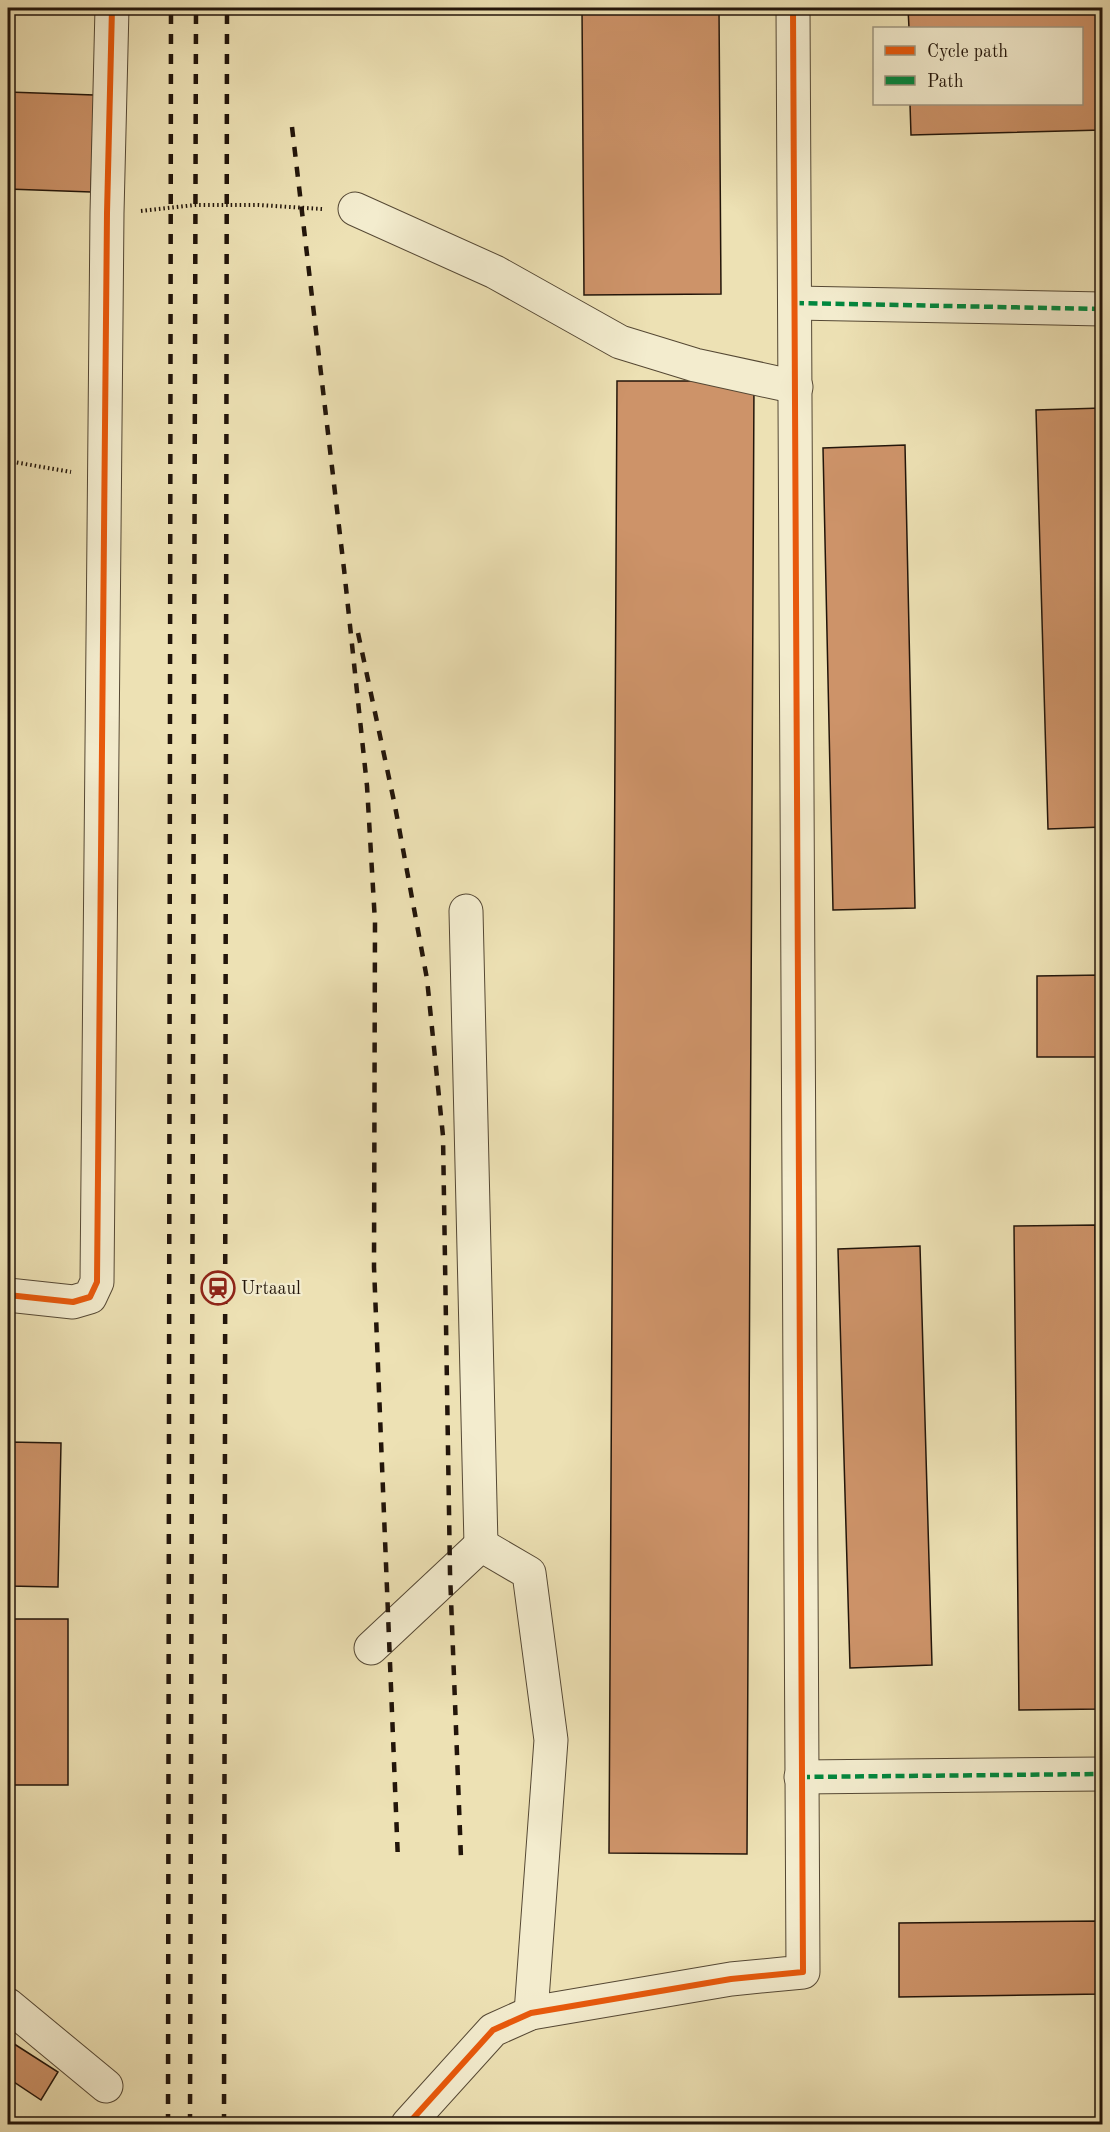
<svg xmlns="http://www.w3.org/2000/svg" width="1110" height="2132" font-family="'Old Standard TT',serif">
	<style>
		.building { fill: #cd9369; stroke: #22150a; stroke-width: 1.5 }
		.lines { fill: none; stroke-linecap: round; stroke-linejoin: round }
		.minor-casing { stroke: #554834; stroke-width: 35 }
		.path { stroke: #22150a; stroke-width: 4; stroke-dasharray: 1.5 3; stroke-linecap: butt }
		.minor { stroke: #f3ecce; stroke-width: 33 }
		.rail { stroke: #22150a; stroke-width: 4.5; stroke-dasharray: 10 10; stroke-linecap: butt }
		.quiet { stroke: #00873e; stroke-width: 4.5; stroke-dasharray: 9 4.5; stroke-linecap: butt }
		.cycleway-casing { stroke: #f3ecce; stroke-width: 10 }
		.cycleway { stroke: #e8590c; stroke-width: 6 }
		.labels { text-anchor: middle; stroke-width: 4.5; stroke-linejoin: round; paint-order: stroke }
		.poi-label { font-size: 18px; fill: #22150a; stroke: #f3ecce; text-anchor: start }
	</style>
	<rect width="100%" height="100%" fill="#ede1b4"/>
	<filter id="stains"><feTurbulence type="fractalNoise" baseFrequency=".00333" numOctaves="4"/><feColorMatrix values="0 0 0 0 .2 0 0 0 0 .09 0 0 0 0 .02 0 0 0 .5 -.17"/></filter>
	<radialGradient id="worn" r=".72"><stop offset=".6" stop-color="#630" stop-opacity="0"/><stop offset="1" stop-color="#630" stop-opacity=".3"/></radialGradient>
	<g class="building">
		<path d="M582,8H719L721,294L584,295Z"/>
		<path d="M908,8H1102V130L911,135L910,104H1082V28H909Z"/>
		<path d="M8,92L94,95L91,192L8,189Z"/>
		<path d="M617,381H754L747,1854L609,1853Z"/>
		<path d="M1102,408V827L1048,829L1036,410Z"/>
		<path d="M905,445L915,908L833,910L823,448Z"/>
		<path d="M1102,975V1057H1037V976Z"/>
		<path d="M1095,1225L1101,1709L1019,1710L1014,1226Z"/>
		<path d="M920,1246L932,1665L850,1668L838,1249Z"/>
		<path d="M8,1442L61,1443L58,1587L8,1586Z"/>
		<rect x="8" y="1619" width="60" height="166"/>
		<path d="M1102,1921V1994L899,1997V1923Z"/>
		<path d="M8,2040L58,2072L41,2100L8,2078Z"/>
	</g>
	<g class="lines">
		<defs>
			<g id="minor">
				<path d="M355,209L495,272L620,342L695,365L796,387"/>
				<path d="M795,303L1102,309"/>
				<path d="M466,911L481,1545"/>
				<path d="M8,1295L73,1302L90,1297L97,1282L107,213L112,8"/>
				<path d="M371,1648L481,1545L529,1573L551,1740L531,2013"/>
				<path d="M801,1777L1102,1774"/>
				<path d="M8,2005L106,2086"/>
				<path d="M408,2124L493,2030L531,2013L731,1979L803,1972L793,8"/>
			</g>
		</defs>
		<use href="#minor" class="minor-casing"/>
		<g class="path">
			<path d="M141,211L195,205H259L322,209"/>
			<path d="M8,461L71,472"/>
		</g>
		<use href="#minor" class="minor"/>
		<g class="rail">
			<path d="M292,127L344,569L367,786L375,922L374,1267L398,1861"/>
			<path d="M358,633L395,806L427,979L443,1136L450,1573L461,1858"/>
			<path d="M168,2124L171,8"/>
			<path d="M190,2124L196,8"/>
			<path d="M224,2124L227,8"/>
		</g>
		<g class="quiet">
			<path d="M795,303L1102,309"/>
			<path d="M801,1777L1102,1774"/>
		</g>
		<defs>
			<g id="cycleway">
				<path d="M8,1295L73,1302L90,1297L97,1282L107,213L112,8"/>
				<path d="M408,2124L493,2030L531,2013L731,1979L803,1972L793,8"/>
			</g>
		</defs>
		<use href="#cycleway" class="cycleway-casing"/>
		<use href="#cycleway" class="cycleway"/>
	</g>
	<defs>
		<symbol id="station-ring" viewBox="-11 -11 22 22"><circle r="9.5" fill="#f3ecce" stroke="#8f2418" stroke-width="1.5"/><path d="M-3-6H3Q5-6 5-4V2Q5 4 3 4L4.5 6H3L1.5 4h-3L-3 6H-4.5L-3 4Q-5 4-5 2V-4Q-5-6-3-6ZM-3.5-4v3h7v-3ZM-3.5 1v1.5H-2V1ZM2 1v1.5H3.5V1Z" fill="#8f2418"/></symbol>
	</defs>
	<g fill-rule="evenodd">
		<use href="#station-ring" x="199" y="1269" width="38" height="38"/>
	</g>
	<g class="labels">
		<g class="poi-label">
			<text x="241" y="1294">Urtaaul</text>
		</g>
	</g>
	<rect width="1110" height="2132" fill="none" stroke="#ede1b4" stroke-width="30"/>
	<rect x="9" y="9" width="1092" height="2114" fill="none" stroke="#22150a" stroke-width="3"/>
	<rect x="15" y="15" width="1080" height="2102" fill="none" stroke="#22150a" stroke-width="1.5"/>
	<rect x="873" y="27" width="210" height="78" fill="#f3ecce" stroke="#9f9680" stroke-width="1.5"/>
	<rect x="885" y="46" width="30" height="9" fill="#e8590c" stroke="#9f9680" stroke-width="1.5"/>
	<text x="927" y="57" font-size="18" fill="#22150a">Cycle path</text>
	<rect x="885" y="76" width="30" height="9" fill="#00873e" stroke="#9f9680" stroke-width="1.5"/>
	<text x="927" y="87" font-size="18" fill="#22150a">Path</text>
	<rect width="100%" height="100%" filter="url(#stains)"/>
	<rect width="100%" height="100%" fill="url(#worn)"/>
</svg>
